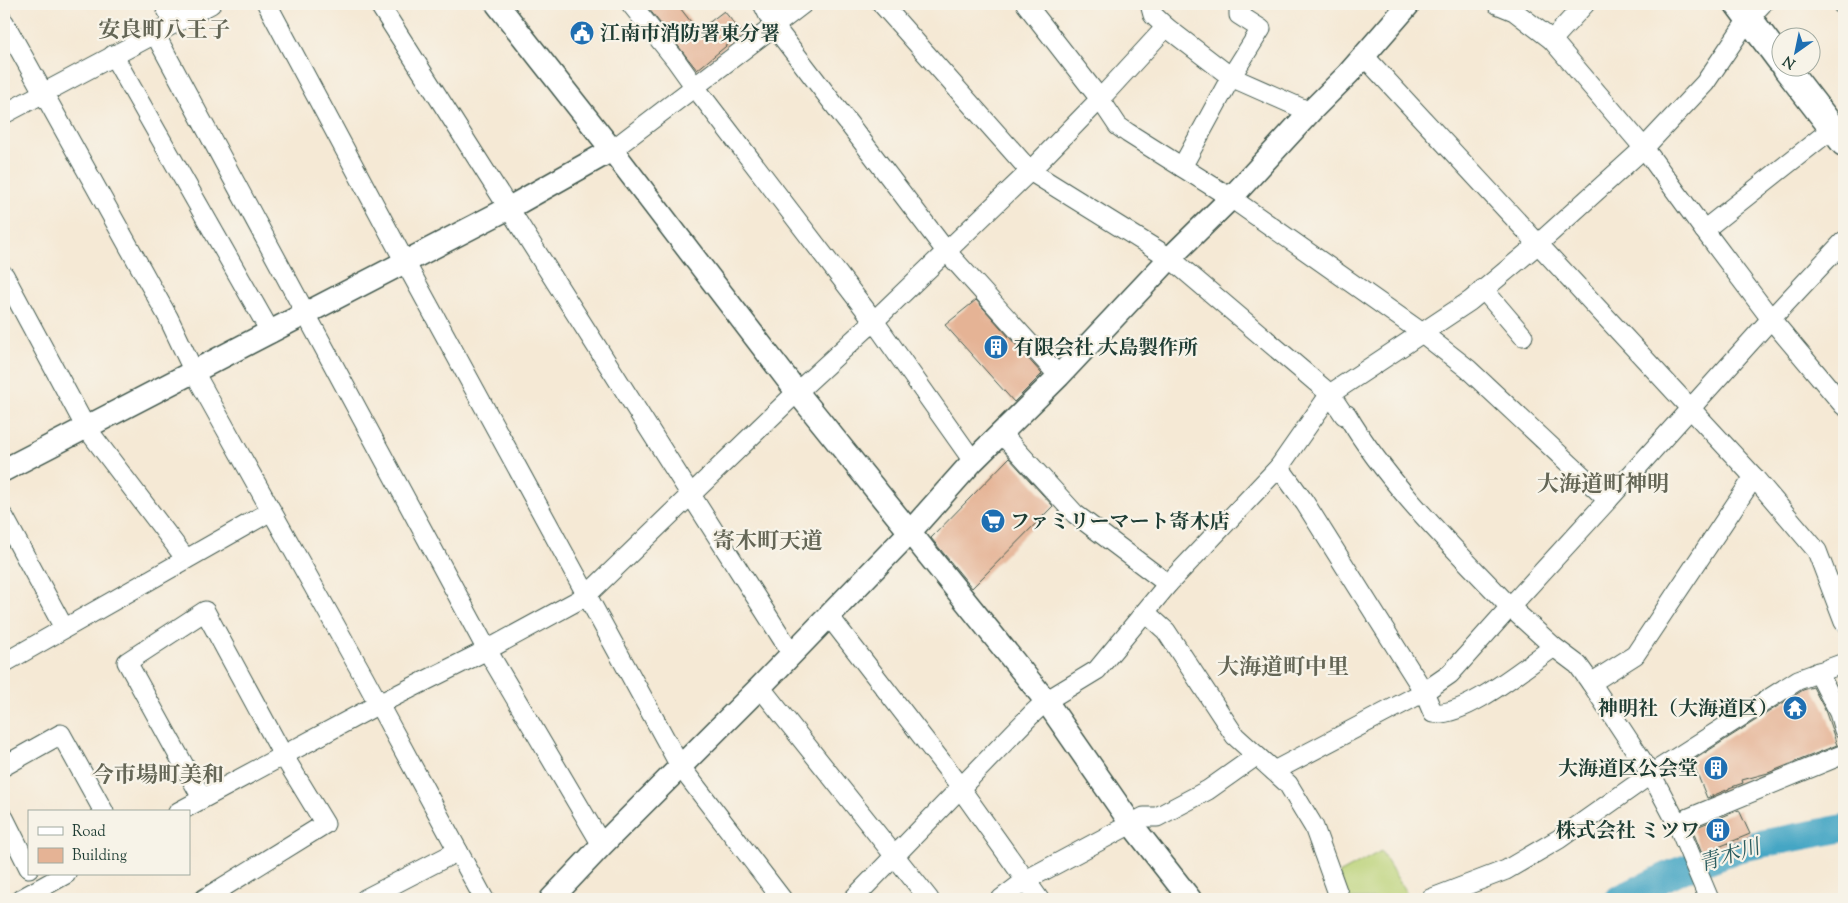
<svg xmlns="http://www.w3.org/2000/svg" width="1848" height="903" font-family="'Sorts Mill Goudy','Noto Serif JP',serif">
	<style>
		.green { fill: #bad277; stroke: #6c8856 }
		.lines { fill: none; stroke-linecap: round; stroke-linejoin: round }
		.river { stroke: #44a6c4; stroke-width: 28 }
		.building { fill: #e5b395 }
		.minor-casing { stroke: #3f574c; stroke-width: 21 }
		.tertiary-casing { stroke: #3f574c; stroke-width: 25 }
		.secondary-casing { stroke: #3f574c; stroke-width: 29 }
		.minor { stroke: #fff; stroke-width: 19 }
		.tertiary { stroke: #fff; stroke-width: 22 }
		.secondary { stroke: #fff; stroke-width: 26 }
		.labels { text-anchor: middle; stroke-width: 4.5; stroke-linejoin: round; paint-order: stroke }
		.poi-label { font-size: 20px; font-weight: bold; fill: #1f3d34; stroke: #f7f3e8; text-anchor: start }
		.water-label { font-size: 21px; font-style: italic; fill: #2a5c5f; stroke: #f7f3e8 }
		.quarter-label { font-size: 22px; font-weight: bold; fill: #646656; stroke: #f7f3e8 }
	</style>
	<rect width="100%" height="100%" fill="#f7f3e8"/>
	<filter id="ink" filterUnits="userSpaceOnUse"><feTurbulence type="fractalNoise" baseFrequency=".02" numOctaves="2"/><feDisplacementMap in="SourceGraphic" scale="10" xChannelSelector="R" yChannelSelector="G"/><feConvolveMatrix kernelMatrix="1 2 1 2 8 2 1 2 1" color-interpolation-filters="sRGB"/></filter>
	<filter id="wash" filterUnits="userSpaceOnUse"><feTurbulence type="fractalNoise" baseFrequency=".0096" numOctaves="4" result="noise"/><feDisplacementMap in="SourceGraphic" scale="20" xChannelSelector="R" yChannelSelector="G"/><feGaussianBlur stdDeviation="1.12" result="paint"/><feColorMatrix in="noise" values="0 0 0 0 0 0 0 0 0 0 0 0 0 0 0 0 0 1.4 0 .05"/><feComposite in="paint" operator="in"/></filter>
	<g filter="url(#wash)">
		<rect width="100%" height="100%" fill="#f5e9d5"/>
		<path class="green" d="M1381,851L1407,894L1393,899H1348L1339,874Z"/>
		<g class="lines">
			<path class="river" d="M1619,899L1676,872L1740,848L1844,828"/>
		</g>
		<g id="blocks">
			<g class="building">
				<path d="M645,4H677L698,31L724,11L742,33L697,70Z"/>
				<path d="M976,300L1042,374L1014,402L945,325Z"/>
				<path d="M1009,458L1053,506L972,588L931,538Z"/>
				<path d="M1813,687L1825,710L1837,745L1768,773L1742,780L1743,783L1729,788V789L1707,798L1692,761L1803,690Z"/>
				<path d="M1739,810L1750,834L1702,854L1692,829Z"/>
			</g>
		</g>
	</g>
	<g filter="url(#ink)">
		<use href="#blocks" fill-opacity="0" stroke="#3f574c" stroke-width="1"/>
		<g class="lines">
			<defs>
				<g id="minor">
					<path d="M164,4L174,23"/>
					<path d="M267,4L405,262L680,766L782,899"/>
					<path d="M379,4L792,654"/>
					<path d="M631,4L675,59L695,87L874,321L973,461"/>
					<path d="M763,4L774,26L946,251L1059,376"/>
					<path d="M1150,4L1153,15L1166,27L1231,77L1310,112"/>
					<path d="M1497,4L1514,11L1552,40L1644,148L1704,230L1771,319L1844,406"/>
					<path d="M1842,4L1844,6"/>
					<path d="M4,22L168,317L194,372L364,677L484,899"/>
					<path d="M1166,27L1100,99L1118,126L1128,133L1231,198L1421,332L1468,369L1608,500L1510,607L1554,647L1578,665L1591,683L1651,774L1798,680L1844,663"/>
					<path d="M155,34L487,650L602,845"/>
					<path d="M1552,40L1585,4"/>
					<path d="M113,55L271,333"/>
					<path d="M1364,56L1754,477L1817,551L1844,622"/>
					<path d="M4,114L211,4"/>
					<path d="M612,150L803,4"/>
					<path d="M1182,167L1231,77L1261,29L1239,15V10L1244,4"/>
					<path d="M1704,230L1833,128"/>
					<path d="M4,275L85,426L186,559"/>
					<path d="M1483,289L1523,336"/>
					<path d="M1001,433L1075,514L1168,584"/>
					<path d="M1279,467L1305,503L1424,692L1433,713C1465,718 1527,665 1554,647"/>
					<path d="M1608,500L1771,319L1844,241"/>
					<path d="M4,517L64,628"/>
					<path d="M1145,612L1166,631L1235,736L1288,784L1314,827L1340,899"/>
					<path d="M829,616L961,787"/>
					<path d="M4,663L271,511"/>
					<path d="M1818,672L1839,713L1844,730"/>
					<path d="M1591,683L1635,655L1754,477"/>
					<path d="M760,687L929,899"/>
					<path d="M4,766L61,734L104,812"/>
					<path d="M1274,771L1424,692L1450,674L1510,607C1452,546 1390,487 1347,415H1344L1330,394L1470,301L1538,244L1644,148L1705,83L1749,18L1762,4"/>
					<path d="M960,788L1039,899"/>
					<path d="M202,798L127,662L205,611L283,755L325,824L204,899"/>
					<path d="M178,812L377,705L487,650L586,596L797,392L874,321L1030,171L1100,99L1026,4"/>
					<path d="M4,818L29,868"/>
					<path d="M1677,823L1844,754"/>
					<path d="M21,899L66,874"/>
					<path d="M365,899L458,851"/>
					<path d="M853,899L1031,715L1046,701L1097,670L1168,584L1279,467L1330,394L1170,258L1030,171L882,4"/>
					<path d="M1001,899L1026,880L1144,817H1157L1208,790L1256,756"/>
					<path d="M1430,899L1506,870L1559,839L1651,774L1677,823L1709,899"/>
				</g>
				<g id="tertiary">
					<path d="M497,4L612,150L797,392L1046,701L1132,825L1190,899"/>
					<path d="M4,470L509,208L612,150"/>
					<path d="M551,899L602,845L760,687L909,533L973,461L1059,376L1170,258L1231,198L1310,112L1348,74L1409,4"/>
				</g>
				<g id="secondary">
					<path d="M1738,4L1780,60"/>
					<path d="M1786,68L1844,143"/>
				</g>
			</defs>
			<use href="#minor" class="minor-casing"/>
			<use href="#tertiary" class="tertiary-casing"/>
			<use href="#secondary" class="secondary-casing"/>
			<use href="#minor" class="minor"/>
			<use href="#tertiary" class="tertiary"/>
			<use href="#secondary" class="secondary"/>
		</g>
	</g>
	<defs>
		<symbol id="civic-disc" viewBox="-11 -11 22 22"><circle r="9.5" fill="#1f6fb2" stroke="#f7f3e8"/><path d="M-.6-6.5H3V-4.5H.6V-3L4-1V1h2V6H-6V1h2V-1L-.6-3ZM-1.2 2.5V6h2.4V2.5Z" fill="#fff"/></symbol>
		<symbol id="building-disc" viewBox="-11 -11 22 22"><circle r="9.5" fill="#1f6fb2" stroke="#f7f3e8"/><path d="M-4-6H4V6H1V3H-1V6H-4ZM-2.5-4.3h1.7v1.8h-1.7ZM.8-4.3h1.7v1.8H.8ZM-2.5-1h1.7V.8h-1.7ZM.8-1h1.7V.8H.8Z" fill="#fff"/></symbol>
		<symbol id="supermarket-disc" viewBox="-11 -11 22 22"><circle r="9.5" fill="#1f6fb2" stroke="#f7f3e8"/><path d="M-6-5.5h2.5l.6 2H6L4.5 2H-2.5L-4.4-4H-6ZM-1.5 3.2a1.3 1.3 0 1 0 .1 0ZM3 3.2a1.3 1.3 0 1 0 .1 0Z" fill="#fff"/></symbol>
		<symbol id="temple-disc" viewBox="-11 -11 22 22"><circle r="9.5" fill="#1f6fb2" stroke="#f7f3e8"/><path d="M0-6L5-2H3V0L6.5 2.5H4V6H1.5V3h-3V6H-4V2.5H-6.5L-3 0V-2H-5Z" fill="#fff"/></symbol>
	</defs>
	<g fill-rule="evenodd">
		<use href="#civic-disc" x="568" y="19" width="28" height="28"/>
		<use href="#building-disc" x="982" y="333" width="28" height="28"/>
		<use href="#supermarket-disc" x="979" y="507" width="28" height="28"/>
		<use href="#temple-disc" x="1781" y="694" width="28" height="28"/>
		<use href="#building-disc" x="1702" y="754" width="28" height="28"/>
		<use href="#building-disc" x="1704" y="816" width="28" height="28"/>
	</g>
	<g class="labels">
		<g class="poi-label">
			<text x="600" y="40">江南市消防署東分署</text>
			<text x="1014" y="354">有限会社 大島製作所</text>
			<text x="1010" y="528">ファミリーマート寄木店</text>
			<text x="1778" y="715" text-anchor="end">神明社（大海道区）</text>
			<text x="1698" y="775" text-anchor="end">大海道区公会堂</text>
			<text x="1700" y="837" text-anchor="end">株式会社 ミツワ</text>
		</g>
		<g class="water-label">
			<text transform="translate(1729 855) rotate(-17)" y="7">青木川</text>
		</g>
		<g class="quarter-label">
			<text x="164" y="37">安良町八王子</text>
			<text x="1603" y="491">大海道町神明</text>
			<text x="768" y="548">寄木町天道</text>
			<text x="1283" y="674">大海道町中里</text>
			<text x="158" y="782">今市場町美和</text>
		</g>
	</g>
	<rect width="1848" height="903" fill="none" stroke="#f7f3e8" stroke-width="20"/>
	<rect x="28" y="810" width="162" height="65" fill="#f7f3e8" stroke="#a1aaa0"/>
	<rect x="38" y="827" width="25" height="8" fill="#ffffff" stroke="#a1aaa0"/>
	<text x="72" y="836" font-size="15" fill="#1f3d34">Road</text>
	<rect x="38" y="848" width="25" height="15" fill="#e5b395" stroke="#a1aaa0"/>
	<text x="72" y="860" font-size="15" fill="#1f3d34">Building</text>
	<g transform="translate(1796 52) rotate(213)"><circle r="24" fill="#f7f3e8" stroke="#a1aaa0"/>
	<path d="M0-4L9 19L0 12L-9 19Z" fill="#1f6fb2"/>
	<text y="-8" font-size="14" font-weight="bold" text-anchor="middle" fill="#1f3d34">N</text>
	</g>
</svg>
